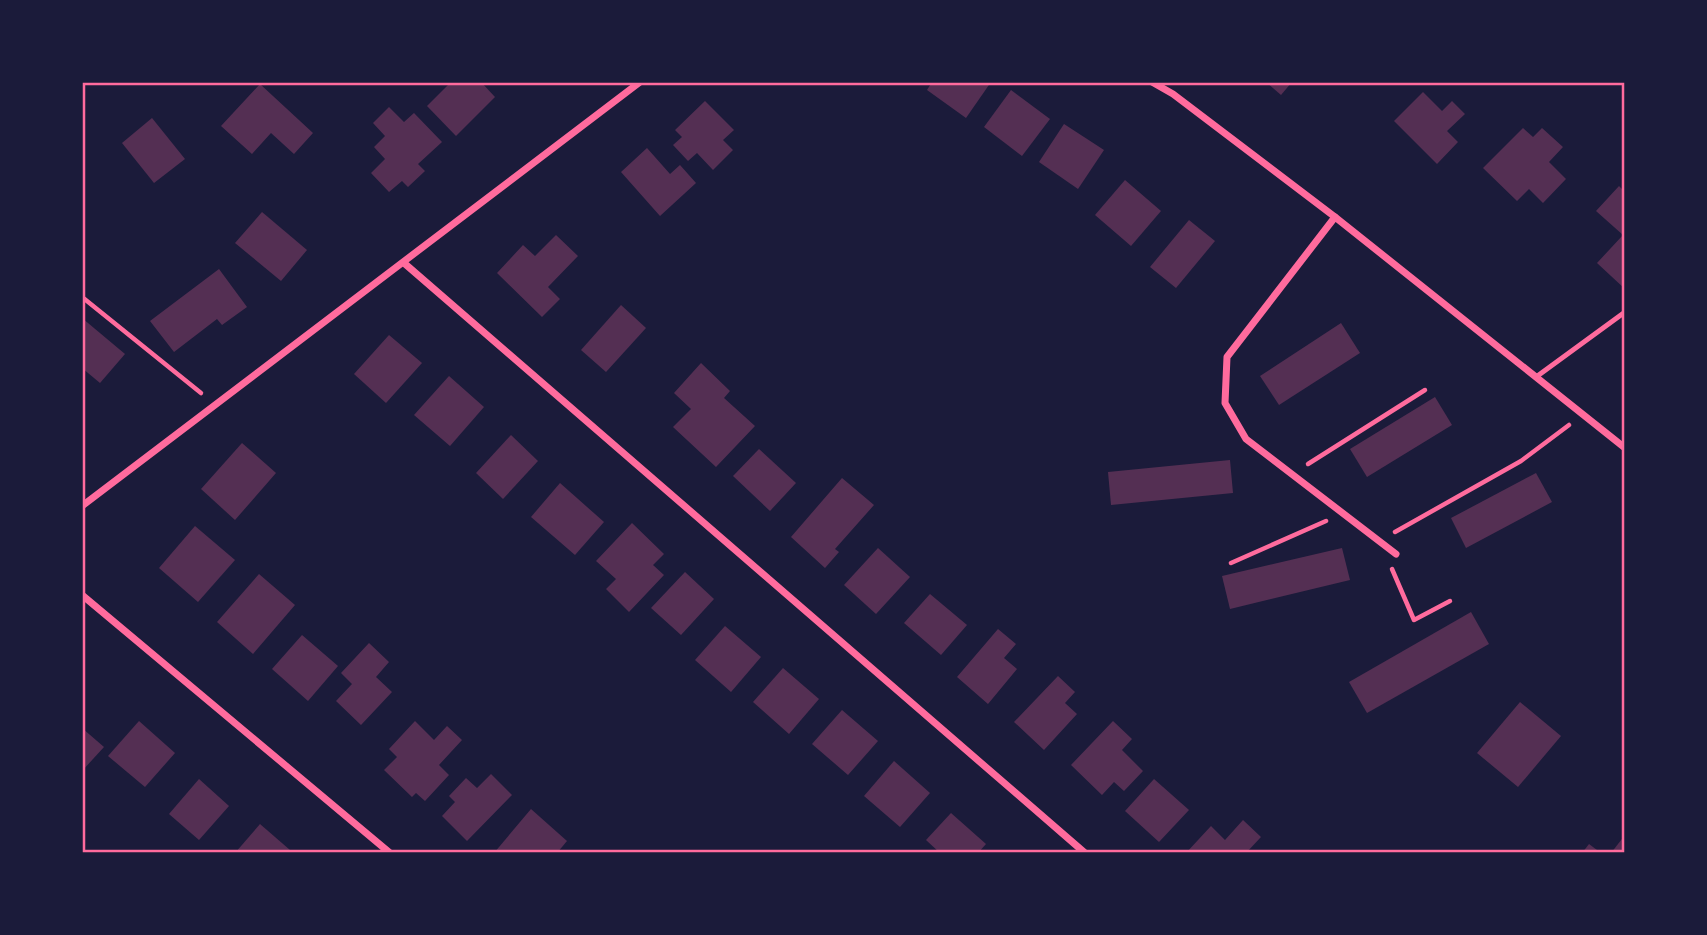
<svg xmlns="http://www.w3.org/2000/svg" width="1707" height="935" font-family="'Source Sans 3',sans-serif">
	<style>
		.building { fill: #542f53 }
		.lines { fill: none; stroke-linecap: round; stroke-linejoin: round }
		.path { stroke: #ff6b9d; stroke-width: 4.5 }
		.service { stroke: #ff6b9d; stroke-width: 5 }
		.minor { stroke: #ff6b9d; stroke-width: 7 }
		.neatline { fill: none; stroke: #ff6b9d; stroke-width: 2.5 }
	</style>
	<rect width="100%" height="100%" fill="#1b1b3a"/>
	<g class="building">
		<path d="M451,82H481L495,97L456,136L427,106Z"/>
		<path d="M932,82H991L966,118L927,90Z"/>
		<path d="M1266,82H1292L1281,95Z"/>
		<path d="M260,84L313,133L294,154L271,133L252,154L221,126Z"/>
		<path d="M1011,90L1050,119L1022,156L984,127Z"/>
		<path d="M1423,92L1442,111L1452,101L1465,114L1447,131L1458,142L1437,164L1394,121Z"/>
		<path d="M705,101L734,130L723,140L733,150L713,170L697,153L688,161L673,145L682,137L675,130Z"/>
		<path d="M389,107L404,122L414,113L442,142L418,164L425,171L408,187L402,181L389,192L371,173L385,159L374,147L385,136L373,123Z"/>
		<path d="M152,118L185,159L154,183L122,143Z"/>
		<path d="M1064,124L1104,150L1078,189L1039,162Z"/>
		<path d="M1523,128L1533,137L1542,128L1563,147L1549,162L1566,179L1543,203L1529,189L1517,201L1483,168Z"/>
		<path d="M647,148L670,174L680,165L696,183L660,216L621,172Z"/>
		<path d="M1125,180L1161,211L1131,246L1095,215Z"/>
		<path d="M1619,186L1625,192V289L1597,263L1623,235L1596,211Z"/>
		<path d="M262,212L307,250L281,281L235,243Z"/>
		<path d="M1189,220L1215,241L1176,288L1150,267Z"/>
		<path d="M556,235L578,256L548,287L560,299L542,317L497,273L523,245L535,256Z"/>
		<path d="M219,269L247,307L222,325L217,319L174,352L150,321Z"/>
		<path d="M621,305L646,328L606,372L581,350Z"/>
		<path d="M82,318L125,354L100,383L82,368Z"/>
		<path d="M1341,323L1360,353L1279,405L1260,376Z"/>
		<path d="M389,335L422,363L386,403L354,374Z"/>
		<path d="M701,363L730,391L724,398L755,426L716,467L673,427L691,409L674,393Z"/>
		<path d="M449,376L484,407L450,446L414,415Z"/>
		<path d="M1435,397L1452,425L1367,477L1350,449Z"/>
		<path d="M511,435L538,461L503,499L476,473Z"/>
		<path d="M242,443L276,473L235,520L201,489Z"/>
		<path d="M759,449L796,483L770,511L733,476Z"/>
		<path d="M1230,460L1233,493L1111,505L1108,472Z"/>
		<path d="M1536,473L1552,502L1466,548L1451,518Z"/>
		<path d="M842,478L874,505L835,549L839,552L825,568L791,537Z"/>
		<path d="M560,483L604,522L575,555L531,517Z"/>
		<path d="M632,523L664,554L653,565L664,575L629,612L606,589L616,579L596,561Z"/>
		<path d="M195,526L235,560L198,602L159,568Z"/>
		<path d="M878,548L910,577L876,614L844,585Z"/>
		<path d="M1342,548L1350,580L1230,609L1222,576Z"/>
		<path d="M685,572L714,599L681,635L651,608Z"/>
		<path d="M259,574L295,605L253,654L217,622Z"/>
		<path d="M930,594L967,625L941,655L904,623Z"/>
		<path d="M1471,612L1489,644L1367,713L1349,682Z"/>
		<path d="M725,626L761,657L731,692L695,660Z"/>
		<path d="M998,629L1016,644L1004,658L1017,669L988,704L957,677Z"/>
		<path d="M302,635L338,666L308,701L272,669Z"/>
		<path d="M369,643L389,662L376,677L392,692L361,725L336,701L352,684L341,673Z"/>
		<path d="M783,668L819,699L789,734L753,702Z"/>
		<path d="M1058,676L1075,692L1065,703L1077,714L1044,750L1014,722Z"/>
		<path d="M1520,702L1561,736L1518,787L1477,753Z"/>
		<path d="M842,710L878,741L848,775L812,744Z"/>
		<path d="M139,721L175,753L145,787L108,756Z"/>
		<path d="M415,721L434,740L447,726L462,740L439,765L449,775L425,801L416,793L412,797L384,770L397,757L389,749Z"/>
		<path d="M1113,721L1132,739L1122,750L1143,771L1124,791L1114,782L1102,795L1071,765Z"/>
		<path d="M82,728L104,747L82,771Z"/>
		<path d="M894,761L930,793L900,827L864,796Z"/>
		<path d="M491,774L512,795L467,841L442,816L455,802L449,796L466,778L477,788Z"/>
		<path d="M199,779L229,806L199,840L169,814Z"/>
		<path d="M1154,779L1189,810L1159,842L1125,811Z"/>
		<path d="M531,809L567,841L557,853H494Z"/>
		<path d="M951,813L986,844L978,853H940L926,840Z"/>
		<path d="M1243,820L1261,837L1246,853H1186L1211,826L1225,840Z"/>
		<path d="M260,824L290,850L288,853H235Z"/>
		<path d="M1625,835V853H1611Z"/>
		<path d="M1589,844L1601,853H1582Z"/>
	</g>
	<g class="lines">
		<g class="path">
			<path d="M82,297L201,393"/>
			<path d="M1308,464L1425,390"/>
			<path d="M1395,532L1521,461L1569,425"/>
			<path d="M1231,563L1326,521"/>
			<path d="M1392,569L1414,620L1450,601"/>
		</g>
		<path class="service" d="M1536,377L1625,312"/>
		<g class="minor">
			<path d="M1152,82L1173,94L1335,217L1625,448"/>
			<path d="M1335,217L1227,357L1225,403L1246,439L1396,554"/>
			<path d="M404,263L1085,853"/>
			<path d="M82,506L640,82"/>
			<path d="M82,595L390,853"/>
		</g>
	</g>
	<rect width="1707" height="935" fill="none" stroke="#1b1b3a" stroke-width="168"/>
	<rect x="84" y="84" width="1539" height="767" class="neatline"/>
</svg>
